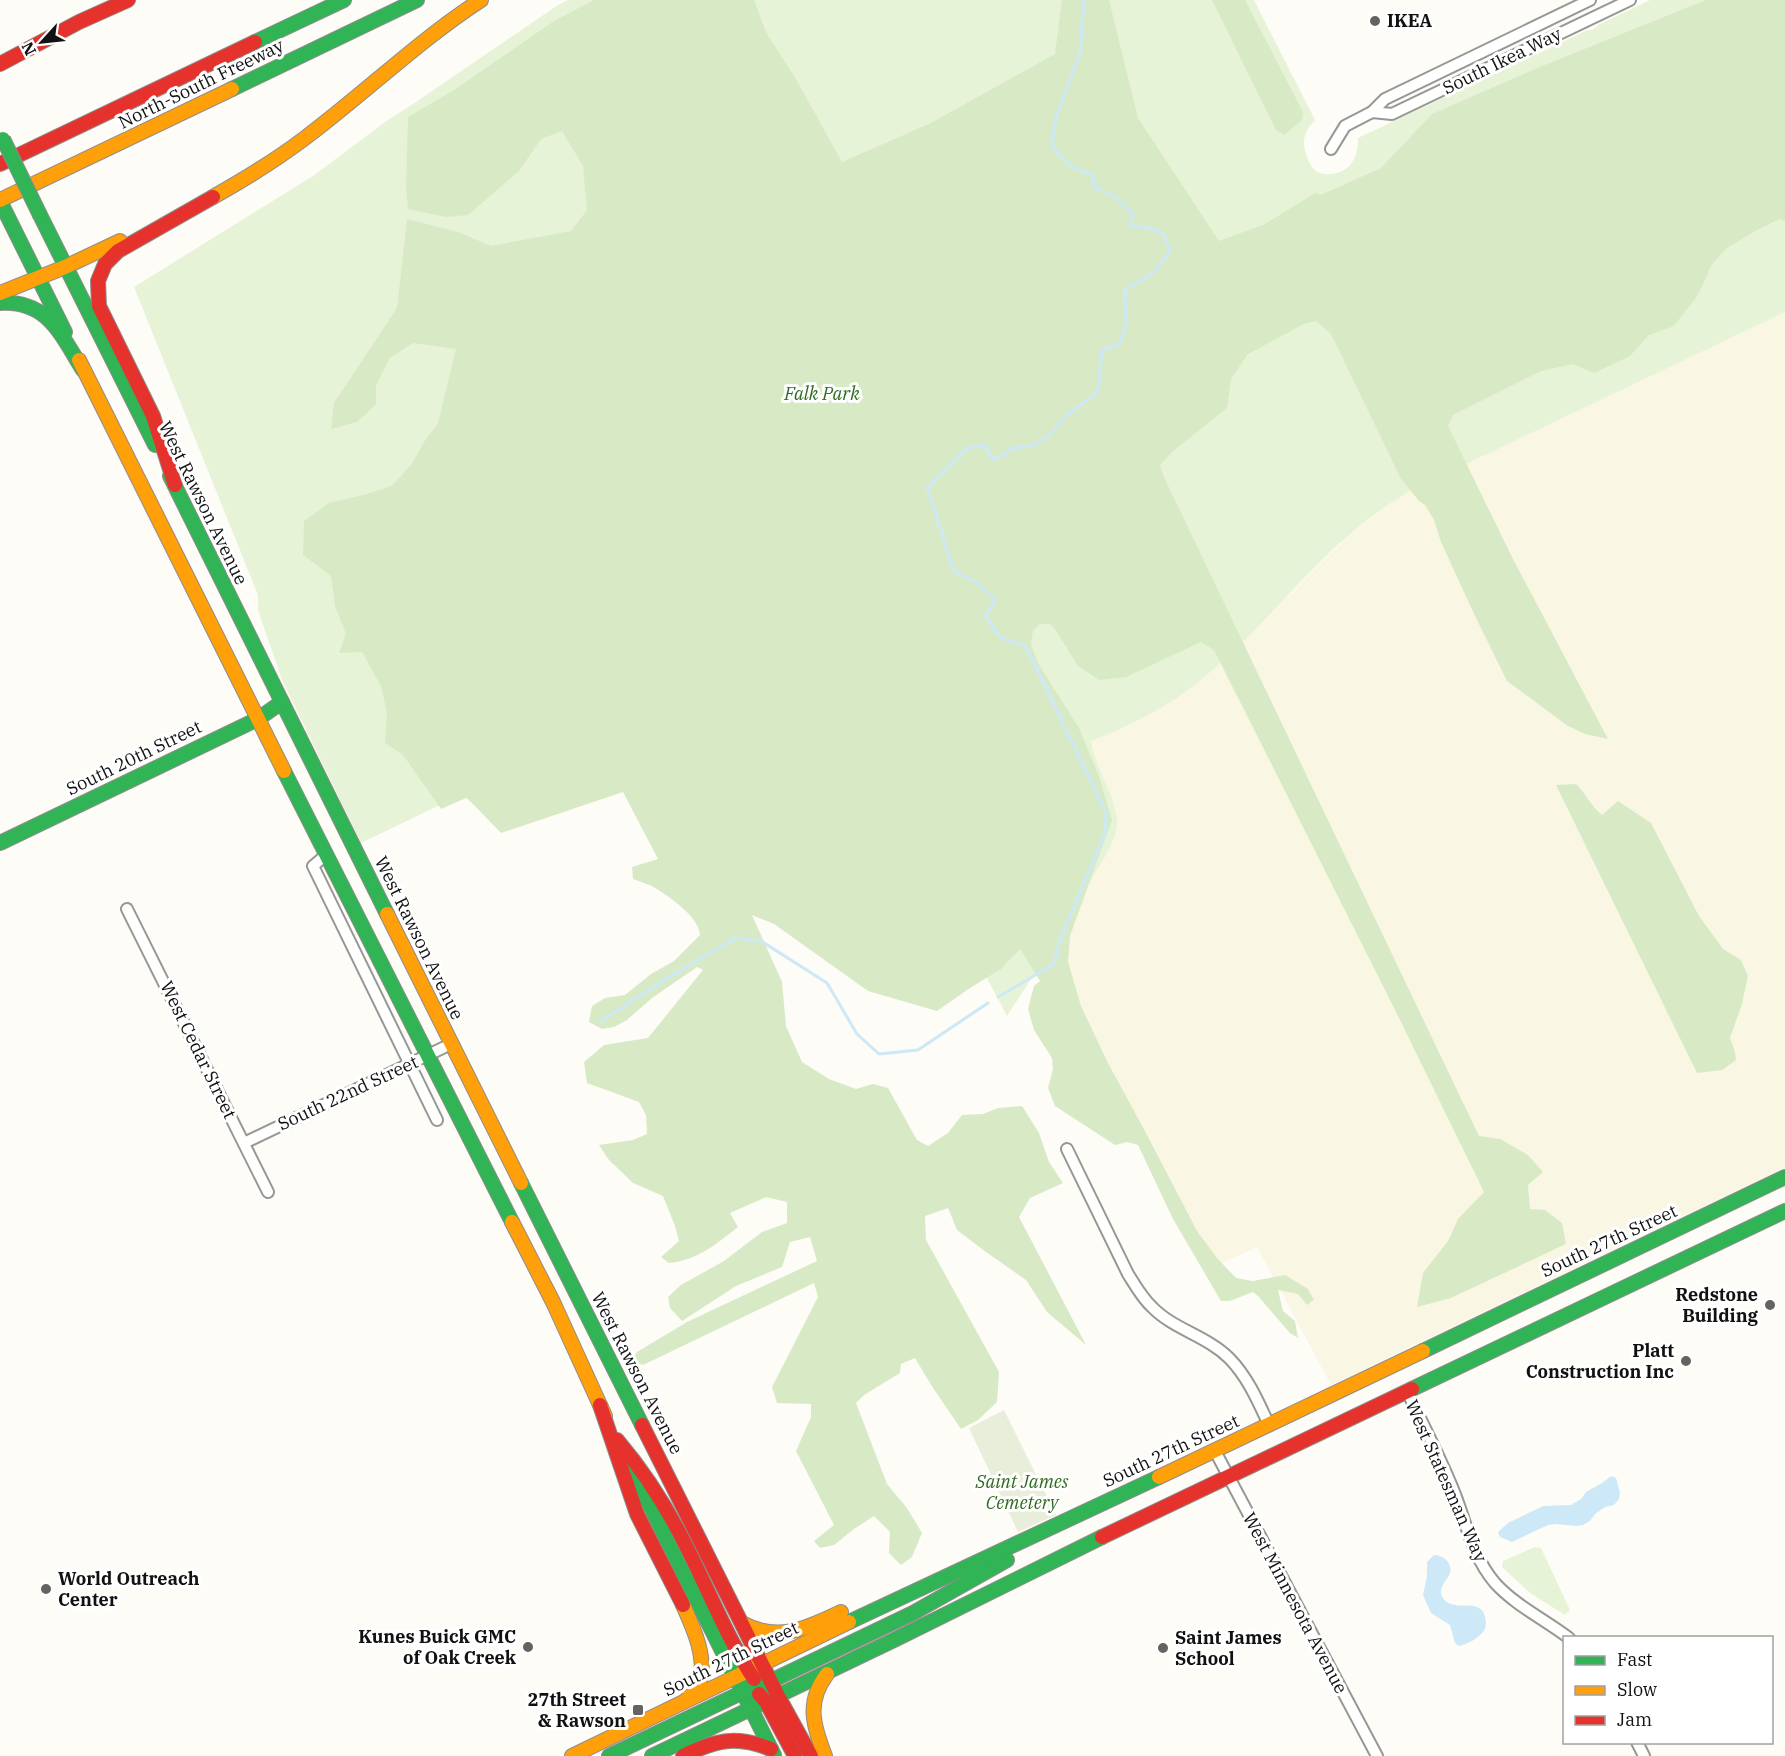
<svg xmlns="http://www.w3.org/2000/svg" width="1785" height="1756" font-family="'IBM Plex Serif',serif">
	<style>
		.farmland { fill: #f9f7e4 }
		.green { fill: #e7f3d7 }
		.forest { fill: #d8eac5 }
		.cemetery { fill: #e9eedb }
		.water { fill: #cde8f7 }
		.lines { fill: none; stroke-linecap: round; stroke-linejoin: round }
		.stream { stroke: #cde8f7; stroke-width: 3 }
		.street-casing { stroke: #979795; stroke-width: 14 }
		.fast-casing { stroke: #8e8d8b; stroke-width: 16 }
		.slow-casing { stroke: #8e8d8b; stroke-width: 16 }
		.jam-casing { stroke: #8e8d8b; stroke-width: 16 }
		.street { stroke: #fffffe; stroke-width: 10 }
		.fast { stroke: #30b455; stroke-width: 14 }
		.slow { stroke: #ff9f0a; stroke-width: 14 }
		.jam { stroke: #e5322d; stroke-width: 14 }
		.fast-bridge-casing { stroke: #8e8d8b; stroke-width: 16; stroke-linecap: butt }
		.fast-bridge { stroke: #30b455; stroke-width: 14 }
		.poi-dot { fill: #646362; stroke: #fff; stroke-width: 2 }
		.labels { text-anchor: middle; stroke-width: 6; stroke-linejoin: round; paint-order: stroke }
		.poi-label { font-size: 18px; font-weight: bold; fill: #111; stroke: #fff; text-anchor: end }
		.street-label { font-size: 18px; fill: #111; stroke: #fff }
		.park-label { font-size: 18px; font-style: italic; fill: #2f6b1f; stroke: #fff }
	</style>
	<rect width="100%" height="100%" fill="#fdfcf7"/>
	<path class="farmland" d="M1785,312V1167L1331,1385L1257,1247L1208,1270L1050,949L1069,921L1111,845L1117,821L1109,792L1093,755L1090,741L1124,728L1152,713L1202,679L1229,655L1350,534L1390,502L1416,488Z"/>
	<g class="green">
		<path d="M568,0H1254L1315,120C1304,131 1301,142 1307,157C1309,163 1313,170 1318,172C1321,174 1327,174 1331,174C1352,172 1358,156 1358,138L1588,30C1592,31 1596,28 1598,25L1650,0H1785V312L1416,488C1330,533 1276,619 1202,679C1169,706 1131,726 1091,741C1095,768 1114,792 1117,820C1119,838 1101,863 1092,879C1066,926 1036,971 1007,1016L884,784L606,725L361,843L282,680L258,610V595L134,287L313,176L385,122L413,104L558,5Z"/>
		<path d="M1535,1547L1541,1548L1570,1610L1565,1615L1530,1593L1502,1567L1503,1561Z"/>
	</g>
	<g class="forest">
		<path d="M594,0H754L767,34L796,79L842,162L931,123L1055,54L1062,0H1109L1138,118L1219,241L1265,224L1315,193L1321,195L1381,168L1432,114L1535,69L1706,0H1785V221L1779,219L1757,230L1727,248L1712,264L1698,295L1674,326L1649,335L1630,356L1594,373L1573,364L1541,371L1453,415L1448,426L1513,559L1608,739L1585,734L1568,726L1507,681L1475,616L1441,542L1434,520L1425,505L1419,501L1401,479L1331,334L1316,321L1304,324L1248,354L1231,379L1227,408L1172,452L1160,465L1163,475L1479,1136L1500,1139L1528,1155L1543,1172L1528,1185L1530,1209L1545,1210L1562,1223L1566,1244L1451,1298L1417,1307L1423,1273L1448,1241L1458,1219L1484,1192L1398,1016L1214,650L1201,642L1126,677L1099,680L1078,666L1055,629L1050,624H1040L1033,630L1031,645L1038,663L1079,728L1099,776L1112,820L1070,936L1068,962L1081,1006L1108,1063L1146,1133L1197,1231L1217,1258L1236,1278L1253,1281L1285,1275L1308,1289L1314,1300L1307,1305L1298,1294L1278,1290L1283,1311L1295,1321L1298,1338L1290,1333L1258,1296L1253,1292L1230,1301H1221L1173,1219L1138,1145L1127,1142L1115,1145L1055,1106L1048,1088L1053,1069L1052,1058L1034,1030L1028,1009L1034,986L1040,981L1020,949L1001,969L970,988L937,1011L868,991L774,924L752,915L782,982L786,1026L802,1062L829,1079L856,1089L873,1084L888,1088L917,1140L928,1146L948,1133L962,1115L983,1114L998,1108L1022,1106L1039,1133L1049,1162L1063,1183L1030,1198L1019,1217L1086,1345L1047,1312L1026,1280L986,1252L957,1230L948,1208L925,1216L926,1240L999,1372L997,1402L978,1420L961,1429L933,1388L915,1358L901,1364L900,1373L864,1395L856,1403L887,1484L907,1508L922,1533L912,1557L901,1565L889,1553L890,1532L874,1516L854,1529L834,1545L820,1548L814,1541L834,1525L796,1451L811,1417V1404L777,1403L772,1387L818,1297L814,1283L643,1365L634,1362L633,1358L637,1352L687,1322L817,1261L810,1237L790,1242L782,1267L736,1286L682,1321L670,1308L668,1297L681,1285L724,1261L762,1232L787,1223V1202L766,1197L730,1213L738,1227C718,1243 696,1261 669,1263L661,1257L679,1241L675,1226L663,1196L633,1183L609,1160L599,1145L633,1140L647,1134L646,1115L639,1102L587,1083L584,1062L604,1045L648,1038L703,970L697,967L652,998L627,1020L614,1027L602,1029L589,1022L592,1006L605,998L625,995L651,974L674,961L700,935C699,917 670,897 655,888C649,884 640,882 633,879L632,867L658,859L623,792L501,833L472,803L466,798L441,809L403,755L385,743L387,713L381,686L362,652L339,653L346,634L335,606L331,576L303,555L304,521L329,503L367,494L391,486L401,476L413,462L424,442L438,423L456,349L413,343L390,358L376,385V404L357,422L331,429L334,403L397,308L407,219L458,232L491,246L571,231L587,210L583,166L562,131L541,139L519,171L468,215L446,217L408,209L406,188L408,117L454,90L554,21Z"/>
		<path d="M1212,0H1245L1303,112L1302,120L1284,135L1276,130Z"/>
		<path d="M1576,784C1586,794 1591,806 1602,815L1618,801L1651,823L1699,916L1723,949L1741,960L1748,976L1742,1004L1730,1038L1735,1052L1736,1060L1722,1070L1697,1073L1556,785Z"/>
	</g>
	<path class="cemetery" d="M1004,1410L1056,1515L1018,1532L969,1428Z"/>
	<g class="water">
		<path d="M1611,1476L1616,1478L1620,1493L1619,1499L1614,1505L1605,1507L1595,1514L1590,1521L1583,1525L1576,1526L1555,1524L1548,1525L1512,1542L1500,1537L1498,1532L1508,1523L1543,1506L1571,1505L1581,1499L1586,1492L1602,1483Z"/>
		<path d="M1434,1555C1443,1555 1453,1563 1450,1573C1447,1581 1437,1588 1443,1598C1454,1615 1485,1593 1486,1623C1486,1628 1484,1632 1480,1635C1475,1640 1467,1644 1459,1646L1455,1643L1450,1625L1431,1613L1423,1595L1427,1576V1562Z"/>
	</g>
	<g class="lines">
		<g class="stream">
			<path d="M998,997L1054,964L1060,940L1105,833L1106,814L1094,787L1025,645C1002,641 996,636 986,615L996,600L976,582L954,571L927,488L967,448L985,445L993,460L1004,455L1013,448L1031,446L1047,438L1066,416L1098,392L1102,350L1119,344L1126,325L1125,290L1156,271L1170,250L1163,233L1149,228L1130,225L1132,213L1115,197L1094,187L1093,175C1073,170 1064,161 1052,145L1056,116L1080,54L1084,0"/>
			<path d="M601,1021L669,977L736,938L761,941L827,983L857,1034L879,1054L918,1050L988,1003"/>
		</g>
		<defs>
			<g id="street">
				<path d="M1372,112L1392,114L1630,0"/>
				<path d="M1331,149L1345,126L1372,112L1385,99L1590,0"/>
				<path d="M326,855L313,866L437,1120"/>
				<path d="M127,909L268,1192"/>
				<path d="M244,1143L451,1044"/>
				<path d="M1067,1149L1128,1274C1135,1285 1142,1298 1152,1307C1173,1329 1207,1336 1229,1358C1247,1376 1258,1401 1269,1425"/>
				<path d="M1407,1391C1422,1423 1439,1455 1452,1487C1466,1520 1471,1555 1495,1583C1516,1606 1544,1619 1569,1638"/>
				<path d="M1215,1451L1377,1756"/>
				<path d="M1637,1742L1644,1756"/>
			</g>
			<g id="fast">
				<path d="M255,42L344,0"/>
				<path d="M232,89L417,0"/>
				<path d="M0,201L65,332"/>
				<path d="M40,215L155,445"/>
				<path d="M0,303C48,300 61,335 83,370"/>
				<path d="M170,476L387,914"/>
				<path d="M284,771L512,1222"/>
				<path d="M0,843L258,719L282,702"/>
				<path d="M521,1183L642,1425"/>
				<path d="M1423,1351L1785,1177"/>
				<path d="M1412,1389L1785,1211"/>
				<path d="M625,1456L774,1755"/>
				<path d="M849,1622L1159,1477"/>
				<path d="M750,1709L762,1688L771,1681L913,1613L1007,1560"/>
				<path d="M609,1756L743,1692L755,1680L760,1669"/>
				<path d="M652,1756L896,1639L1102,1537"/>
			</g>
			<g id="slow">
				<path d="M213,197C245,179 276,160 305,138C365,93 418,41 481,0"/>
				<path d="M0,200L232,89"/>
				<path d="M0,293L65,267L120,241"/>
				<path d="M79,360L284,771"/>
				<path d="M387,914L521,1183"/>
				<path d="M512,1222L553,1302L605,1416"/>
				<path d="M1159,1477L1423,1351"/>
				<path d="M683,1605C693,1627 708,1659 699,1684C697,1690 691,1695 687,1699"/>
				<path d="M742,1623C778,1643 807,1628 841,1612"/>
				<path d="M572,1756L849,1622"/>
				<path d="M825,1756C813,1725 806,1702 827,1674"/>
			</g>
			<g id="jam">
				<path d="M0,64L79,22L128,0"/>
				<path d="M0,164L255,42"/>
				<path d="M175,485L153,416L99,306L98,281L105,264L118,251L213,197"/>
				<path d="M600,1405L637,1514L683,1605"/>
				<path d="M642,1425L778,1696L811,1756"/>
				<path d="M617,1440C645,1473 668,1509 687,1548C709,1591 727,1638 754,1679"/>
				<path d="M1102,1537L1412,1389"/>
				<path d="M759,1694L766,1702L795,1756"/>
				<path d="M683,1756C716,1740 736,1735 771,1749"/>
			</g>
		</defs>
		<use href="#street" class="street-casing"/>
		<use href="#fast" class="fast-casing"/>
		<use href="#slow" class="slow-casing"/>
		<use href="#jam" class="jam-casing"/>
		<use href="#street" class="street"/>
		<use href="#fast" class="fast"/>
		<use href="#slow" class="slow"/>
		<use href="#jam" class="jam"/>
		<defs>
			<path id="fast-bridge" d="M3,139L40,215"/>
		</defs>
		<use href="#fast-bridge" class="fast-bridge-casing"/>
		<use href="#fast-bridge" class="fast-bridge"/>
	</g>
	<g class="poi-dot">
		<circle cx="1375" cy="21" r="6"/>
		<circle cx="1770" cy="1305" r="6"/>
		<circle cx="1686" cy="1361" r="6"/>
		<circle cx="46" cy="1589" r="6"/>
		<circle cx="528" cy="1647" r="6"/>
		<circle cx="1163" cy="1648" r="6"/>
		<rect x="632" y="1704" width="12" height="12" rx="3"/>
	</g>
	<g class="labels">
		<g class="poi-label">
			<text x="1387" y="27" text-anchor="start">IKEA</text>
			<text x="1758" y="1301">Redstone<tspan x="1758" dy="21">Building</tspan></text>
			<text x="1674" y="1357">Platt<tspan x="1674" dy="21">Construction Inc</tspan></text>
			<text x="58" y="1585" text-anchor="start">World Outreach<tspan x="58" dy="21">Center</tspan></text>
			<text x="516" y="1643">Kunes Buick GMC<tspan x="516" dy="21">of Oak Creek</tspan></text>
			<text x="1175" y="1644" text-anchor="start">Saint James<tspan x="1175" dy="21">School</tspan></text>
			<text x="626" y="1706">27th Street<tspan x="626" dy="21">&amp; Rawson</tspan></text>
		</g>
		<g class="street-label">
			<text transform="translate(1502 61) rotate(-26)" y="6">South Ikea Way</text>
			<text transform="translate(201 84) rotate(-26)" y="6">North-South Freeway</text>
			<text transform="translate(203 503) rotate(64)" y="6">West Rawson Avenue</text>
			<text transform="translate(134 758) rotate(-26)" y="6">South 20th Street</text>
			<text transform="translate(419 938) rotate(64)" y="6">West Rawson Avenue</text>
			<text transform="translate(198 1050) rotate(64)" y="6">West Cedar Street</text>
			<text transform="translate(348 1093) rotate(-25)" y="6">South 22nd Street</text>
			<text transform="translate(1609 1241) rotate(-25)" y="6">South 27th Street</text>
			<text transform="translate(637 1373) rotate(63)" y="6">West Rawson Avenue</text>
			<text transform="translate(1171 1451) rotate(-25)" y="6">South 27th Street</text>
			<text transform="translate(1446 1481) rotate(66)" y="6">West Statesman Way</text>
			<text transform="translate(1295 1603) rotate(62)" y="6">West Minnesota Avenue</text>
			<text transform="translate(731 1659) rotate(-26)" y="6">South 27th Street</text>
		</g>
		<g class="park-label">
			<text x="822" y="400">Falk Park</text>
			<text x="1022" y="1488">Saint James<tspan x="1022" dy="21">Cemetery</tspan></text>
		</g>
	</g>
	<rect x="1563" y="1636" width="210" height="108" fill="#ffffff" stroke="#a0a0a0" stroke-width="1.5"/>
	<rect x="1575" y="1656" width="30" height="9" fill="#30b455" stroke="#a0a0a0" stroke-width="1.5"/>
	<text x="1617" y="1666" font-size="18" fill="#111111">Fast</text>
	<rect x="1575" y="1686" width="30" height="9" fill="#ff9f0a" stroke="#a0a0a0" stroke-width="1.5"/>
	<text x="1617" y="1696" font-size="18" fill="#111111">Slow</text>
	<rect x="1575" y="1716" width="30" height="9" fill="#e5322d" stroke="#a0a0a0" stroke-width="1.5"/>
	<text x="1617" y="1726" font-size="18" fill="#111111">Jam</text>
	<g transform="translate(42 42) rotate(243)" stroke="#ffffff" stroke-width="4.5" paint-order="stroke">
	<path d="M0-4.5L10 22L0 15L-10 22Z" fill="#111111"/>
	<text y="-9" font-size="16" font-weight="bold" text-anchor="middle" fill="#111111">N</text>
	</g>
</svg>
